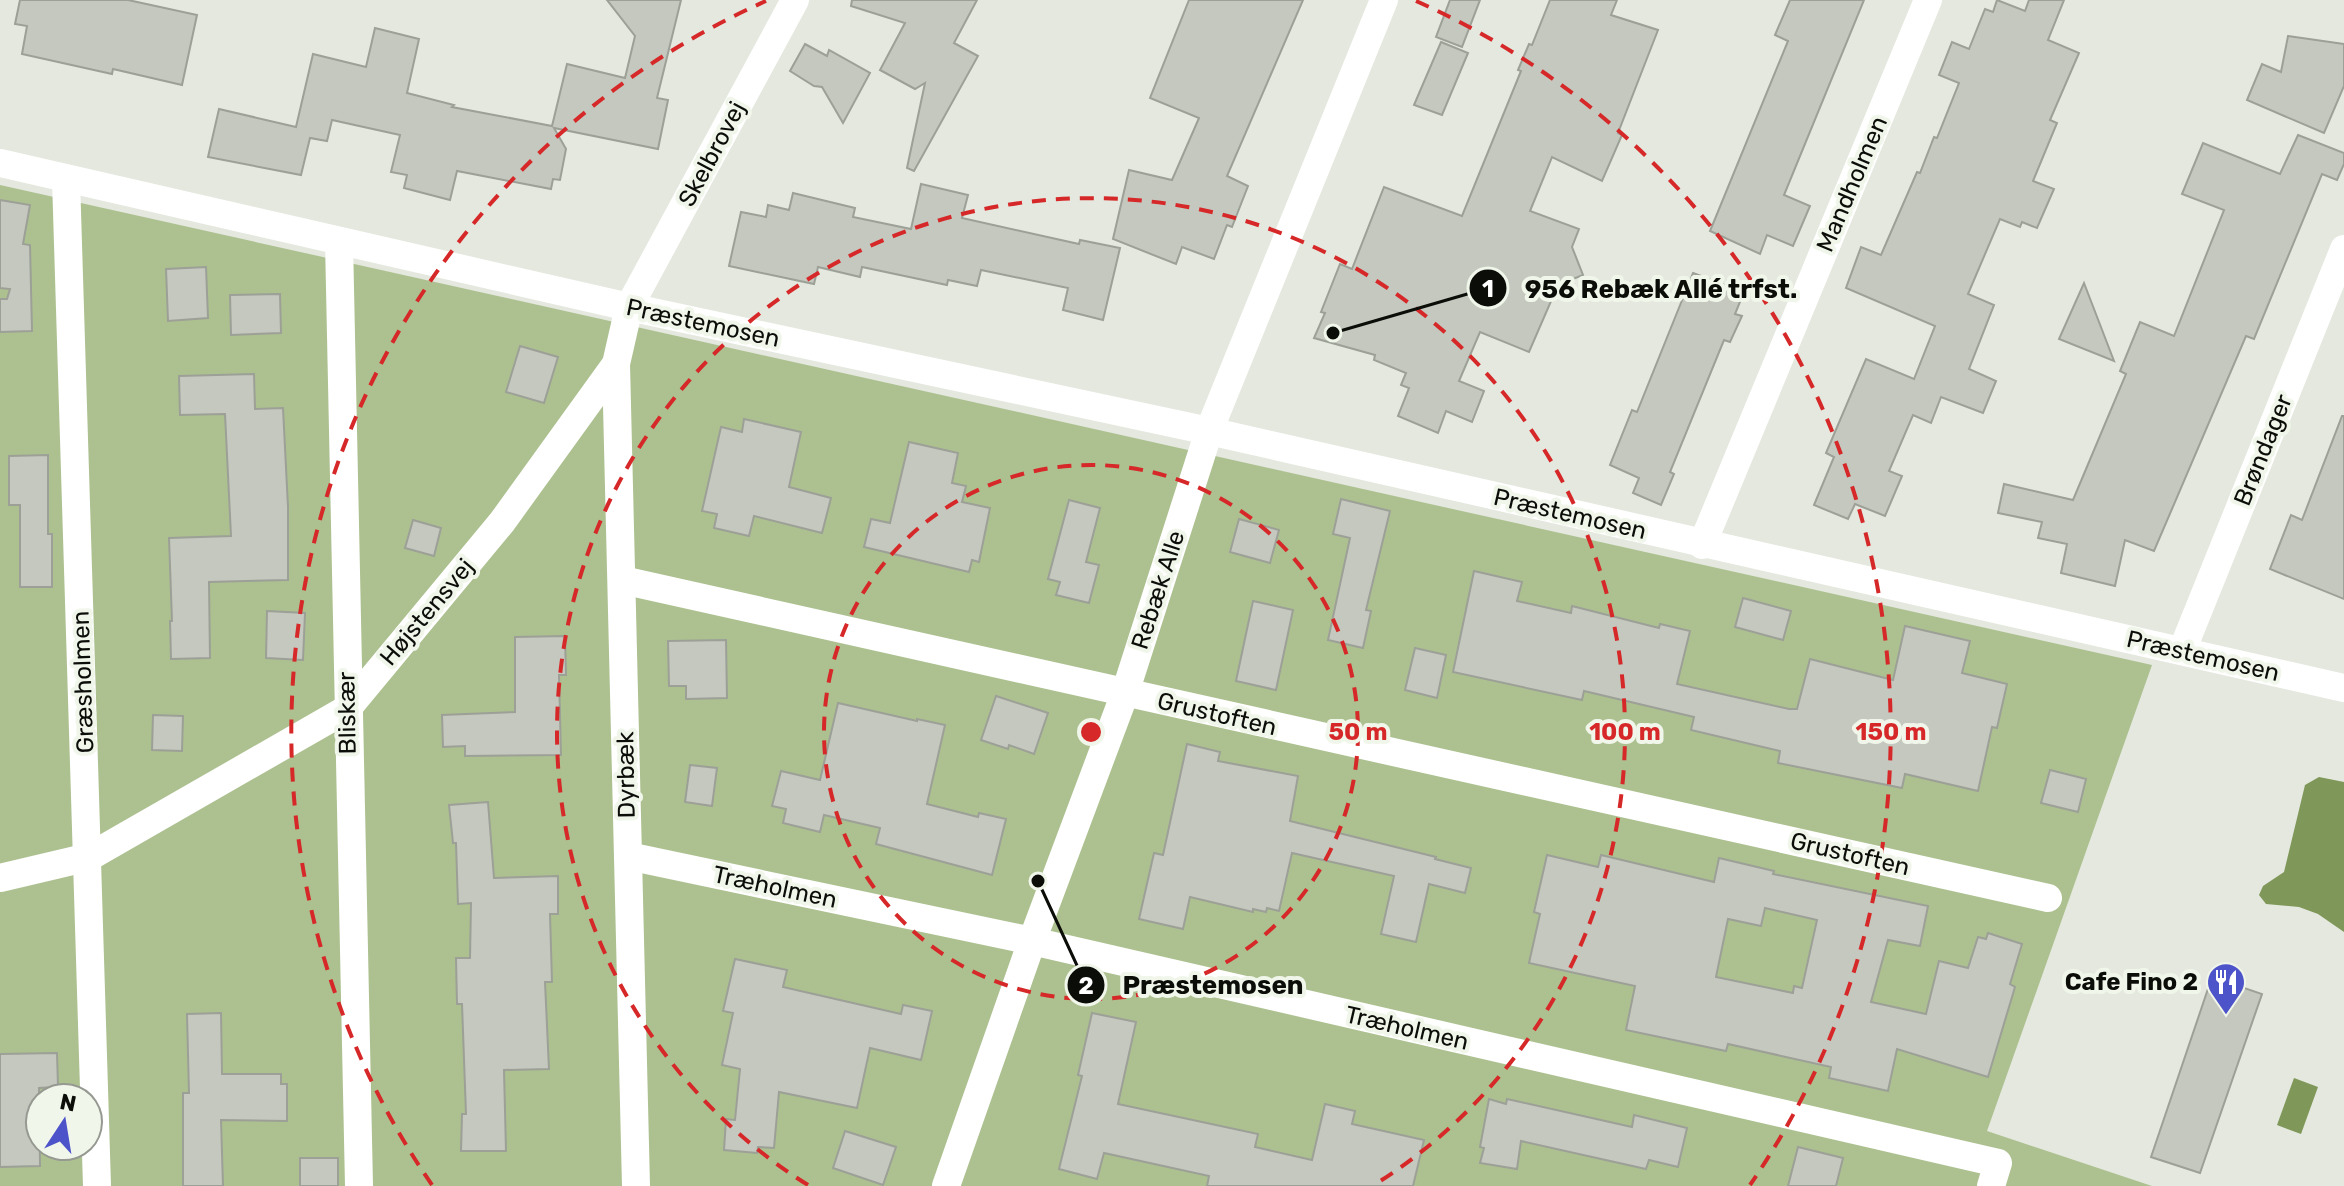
<svg xmlns="http://www.w3.org/2000/svg" width="2344" height="1186" font-family="Rubik,sans-serif">
	<style>
		.green { fill: #adc190; fill-rule: evenodd }
		.water { fill: #7f9759 }
		.building { fill: #c4c8be; stroke: #9ca097; stroke-width: 2; fill-rule: evenodd }
		.lines { fill: none; stroke-linecap: round; stroke-linejoin: round }
		.street { stroke: #fff; stroke-width: 28 }
		.ring { fill: none; stroke: #d62828; stroke-width: 4; stroke-dasharray: 14 10 }
		.labels { text-anchor: middle; stroke-width: 8; stroke-linejoin: round; paint-order: stroke }
		.street-label { font-size: 24px; fill: #0b0d09; stroke: #f1f6eb }
		.poi-label { font-size: 24px; font-weight: bold; fill: #0b0d09; stroke: #f1f6eb; text-anchor: end }
		.centre { fill: #d62828; stroke: #f1f6eb; stroke-width: 4 }
		.ring-label { font-size: 24px; text-anchor: middle; font-weight: bold; fill: #d62828; stroke: #f1f6eb; stroke-width: 8; stroke-linejoin: round; paint-order: stroke }
		.leader { fill: none; stroke: #0b0d09; stroke-width: 3 }
		.callout-dot { fill: #0b0d09; stroke: #f1f6eb; stroke-width: 3 }
		.mark-label { font-size: 24px; text-anchor: middle; font-weight: bold; fill: #fff }
		.callout-label { font-size: 26px; text-anchor: middle; font-weight: bold; fill: #0b0d09; stroke: #f1f6eb; stroke-width: 8; stroke-linejoin: round; paint-order: stroke }
	</style>
	<rect width="100%" height="100%" fill="#e4e8de"/>
	<path class="green" d="M0,185L2152,665L1987,1131L2152,1186H0ZM40,1098H88V1146H40Z"/>
	<g class="water">
		<path d="M2319,777L2344,782V932L2318,914L2299,907L2266,904L2259,895L2263,886L2284,872L2305,785Z"/>
		<path d="M2294,1078L2318,1087L2301,1134L2277,1125Z"/>
	</g>
	<g class="building">
		<path d="M20,0H128L197,15L182,85L113,69L112,74L22,54L27,26L15,24Z"/>
		<path d="M607,0H681L657,98L668,100L658,149L554,128L566,149L560,180L553,179L551,189L457,171L450,200L404,188L407,175L391,172L400,135L332,120L327,141L310,138L301,175L208,157L219,109L296,127L313,54L366,67L375,28L419,39L407,93L454,105L452,107L552,126L567,64L625,78L635,36Z"/>
		<path d="M852,0H977L954,43L978,56L914,171L907,168L925,83L915,89L880,70L905,23L851,6Z"/>
		<path d="M1189,0H1303L1227,176L1248,186L1232,227L1227,225L1214,259L1182,247L1176,264L1113,239L1129,170L1172,180L1199,118L1150,98Z"/>
		<path d="M1450,0H1480L1462,47L1436,37Z"/>
		<path d="M1550,0H1617L1611,15L1658,30L1618,133L1622,135L1602,181L1552,157L1530,211L1579,229L1572,247L1583,275L1558,285L1529,352L1480,332L1459,381L1484,391L1472,422L1446,411L1438,433L1398,416L1409,388L1401,385L1406,373L1374,360L1375,355L1314,338L1325,313L1321,312L1340,264L1352,269L1384,187L1462,216L1521,71L1518,70L1529,44L1532,45Z"/>
		<path d="M1790,0H1864L1784,195L1810,206L1793,246L1767,235L1760,254L1710,231L1788,41L1775,35Z"/>
		<path d="M1997,0L2025,11L2029,0H2064L2048,40L2079,53L2050,120L2057,123L2033,181L2054,189L2037,228L2022,222L2020,227L2000,219L1968,294L1994,305L1969,369L1996,381L1983,413L1941,397L1931,423L1913,415L1889,471L1902,476L1885,516L1855,504L1848,519L1814,505L1834,457L1826,453L1866,359L1914,379L1935,326L1846,288L1861,247L1881,255L1917,172L1920,173L1934,137L1937,138L1959,83L1939,75L1952,42L1969,49L1985,9L1993,12Z"/>
		<path d="M2288,36L2344,44V86L2324,133L2247,100L2262,64L2281,72Z"/>
		<path d="M1441,42L1468,53L1442,115L1414,105Z"/>
		<path d="M805,44L827,56L829,50L870,73L843,123L822,87L814,86L790,71Z"/>
		<path d="M2298,135L2344,153V164L2337,180L2322,174L2254,339L2246,336L2154,551L2125,540L2115,586L2061,573L2067,544L2038,538L2042,522L1998,513L2004,484L2073,500L2126,374L2120,371L2140,322L2174,336L2224,210L2182,194L2203,143L2280,174Z"/>
		<path d="M921,184L968,195L962,218L1079,244L1080,240L1120,248L1103,320L1063,310L1068,288L981,270L977,286L948,280L947,285L862,267L860,277L818,267L814,284L729,266L741,212L766,217L768,205L789,210L793,193L855,208L853,217L911,229Z"/>
		<path d="M0,200L30,205L23,244L30,245L32,331L0,332V299H7L10,289L0,288Z"/>
		<path d="M206,267L208,318L168,321L166,269Z"/>
		<path d="M1693,273L1744,292L1735,314L1742,316L1730,342L1724,340L1670,472L1674,474L1661,505L1633,493L1639,478L1610,465L1632,410L1637,412Z"/>
		<path d="M2084,283L2114,361L2059,339Z"/>
		<path d="M280,294L281,333L231,335L230,295Z"/>
		<path d="M520,346L558,357L544,403L506,392Z"/>
		<path d="M254,374L255,409L283,408L288,507V580L209,582L210,658L171,659L170,621H172L169,538L231,536L225,414L180,415L179,376Z"/>
		<path d="M2342,416H2344V599L2270,569L2291,515L2302,520Z"/>
		<path d="M744,419L801,432L789,487L831,498L822,533L754,516L749,536L714,528L717,514L702,511L721,427L742,432Z"/>
		<path d="M909,442L958,453L952,483L966,486L962,502L990,508L979,562L972,560L969,572L864,547L871,519L890,523Z"/>
		<path d="M48,455V534H52V587H20V505H9V456Z"/>
		<path d="M1341,499L1390,511L1366,610L1371,611L1363,648L1328,640L1350,538L1333,534Z"/>
		<path d="M1069,500L1100,508L1086,562L1099,565L1089,603L1056,595L1060,582L1048,579Z"/>
		<path d="M1239,519L1279,530L1270,563L1230,552Z"/>
		<path d="M413,520L441,528L434,556L405,548Z"/>
		<path d="M1474,571L1522,582L1517,601L1571,613L1572,606L1659,628L1660,624L1690,631L1677,684L1789,709H1797L1810,659L1893,680L1905,626L1970,641L1962,673L2007,684L1997,728L1992,727L1978,791L1905,774L1902,788L1778,763L1780,751L1691,730L1694,717L1584,691L1582,700L1453,672Z"/>
		<path d="M1743,598L1791,611L1783,640L1735,627Z"/>
		<path d="M1253,601L1293,610L1276,690L1236,681Z"/>
		<path d="M267,611L305,613L303,660L266,658Z"/>
		<path d="M565,636L566,675H559L561,755L465,756V746L443,747L442,715L515,712V637Z"/>
		<path d="M726,640L727,698L686,699V686H669L668,641Z"/>
		<path d="M1415,648L1446,655L1437,698L1405,690Z"/>
		<path d="M996,696L1048,713L1034,754L1009,745L1008,749L981,740Z"/>
		<path d="M838,703L917,721V719L945,725L927,804L978,817L979,813L1006,819L992,875L876,844L880,828L824,815L820,832L783,823L786,809L772,806L781,771L820,780Z"/>
		<path d="M153,715L183,716L182,751L152,750Z"/>
		<path d="M1187,744L1220,752L1218,761L1298,776L1290,821L1436,857L1435,859L1471,868L1465,893L1429,884L1416,942L1381,934L1394,876L1292,853L1279,911L1267,908L1266,912L1253,909V912L1190,897L1183,929L1139,919L1154,853L1163,855Z"/>
		<path d="M690,765L717,768L712,806L685,802Z"/>
		<path d="M2050,770L2086,779L2078,812L2041,803Z"/>
		<path d="M488,802L494,878L558,876V914H550L552,982H545L549,1069L504,1070L506,1151H461L462,1114H466L462,1004H457L456,958H470L471,903L458,904L456,843H453L449,805Z"/>
		<path d="M1547,855L1598,867L1601,855L1714,882L1719,858L1774,871L1773,874L1928,906L1920,946L1888,940L1871,1002L1926,1014L1939,961L1968,968L1978,937L1986,939L1988,933L2022,944L2010,984L2015,987L1988,1077L1897,1049L1888,1091L1829,1078L1831,1067L1728,1044L1726,1051L1626,1030L1635,986L1529,963L1540,914L1534,912ZM1765,908L1817,920L1802,988L1794,986L1793,993L1716,977L1728,919L1761,926Z"/>
		<path d="M735,959L787,970L783,987L901,1014L903,1005L932,1011L921,1060L870,1048L857,1108L779,1092L774,1148L758,1147L757,1153L724,1150L726,1119L735,1120L740,1069L722,1065L733,1013L723,1011Z"/>
		<path d="M2212,977L2262,994L2200,1173L2151,1157Z"/>
		<path d="M221,1013L222,1074H281V1084H287V1121L221,1120L223,1186H183V1093H189L187,1014Z"/>
		<path d="M1092,1013L1136,1022L1118,1104L1258,1134L1255,1147L1312,1160L1325,1104L1355,1111L1352,1124L1424,1140L1413,1186H1207L1209,1176L1104,1153L1097,1179L1059,1169L1082,1076L1078,1075Z"/>
		<path d="M57,1053L58,1087L39,1088L40,1166L0,1167V1054Z"/>
		<path d="M1489,1099L1506,1104L1507,1099L1632,1127L1634,1115L1687,1128L1678,1167L1649,1160L1646,1169L1521,1141L1517,1169L1480,1163L1484,1148L1480,1147Z"/>
		<path d="M845,1131L896,1147L883,1185L833,1168Z"/>
		<path d="M1798,1147L1843,1158L1836,1186H1788Z"/>
		<rect x="300" y="1158" width="38" height="28"/>
	</g>
	<g class="lines">
		<g class="street">
			<path d="M0,163L629,307L1209,431L2344,688"/>
			<path d="M66,179L97,1186"/>
			<path d="M339,241L359,1186"/>
			<path d="M616,364L636,1186"/>
			<path d="M1702,545L1928,0"/>
			<path d="M622,580L2048,898"/>
			<path d="M2182,651L2344,249"/>
			<path d="M628,856L1032,941L1998,1163L1991,1186"/>
			<path d="M0,878L89,857L347,709L502,522L616,364L629,307L795,0"/>
			<path d="M946,1186L1032,941L1125,693L1209,431L1384,0"/>
		</g>
	</g>
	<g class="ring">
		<circle cx="1091" cy="732" r="267"/>
		<path d="M808 1185A534 534 0 1 1 1374 1185"/>
		<path d="M432 1185A800 800 0 0 1 766 1M1416 1A800 800 0 0 1 1750 1185"/>
	</g>
	<defs>
		<symbol id="restaurant-pin" viewBox="-11 -11 22 30"><path d="M0 17L-7.5 6A9.5 9.5 0 1 1 7.5 6Z" fill="#4d53c9" stroke="#f1f6eb"/><path d="M-5-6h1v4h1v-4h1v4h1v-4h1v5L-1.5 .5V6h-2V.5L-5-1ZM5-6V6H3V1.5H1.5Q1.5-4 5-6Z" fill="#fff"/></symbol>
	</defs>
	<g fill-rule="evenodd">
		<use href="#restaurant-pin" x="2204" y="960" width="44" height="60"/>
	</g>
	<g class="labels">
		<g class="street-label">
			<text transform="translate(712 154) rotate(-62)" y="8">Skelbrovej</text>
			<text transform="translate(1852 184) rotate(-67)" y="8">Mandholmen</text>
			<text transform="translate(703 323) rotate(12)" y="8">Præstemosen</text>
			<text transform="translate(2263 450) rotate(-68)" y="8">Brøndager</text>
			<text transform="translate(1570 514) rotate(13)" y="8">Præstemosen</text>
			<text transform="translate(1158 590) rotate(-72)" y="8">Rebæk Alle</text>
			<text transform="translate(427 612) rotate(-50)" y="8">Højstensvej</text>
			<text transform="translate(2203 656) rotate(13)" y="8">Præstemosen</text>
			<text transform="translate(83 682) rotate(-92)" y="8">Græsholmen</text>
			<text transform="translate(347 713) rotate(-91)" y="8">Bliskær</text>
			<text transform="translate(1217 714) rotate(13)" y="8">Grustoften</text>
			<text transform="translate(626 775) rotate(-91)" y="8">Dyrbæk</text>
			<text transform="translate(1850 854) rotate(13)" y="8">Grustoften</text>
			<text transform="translate(775 887) rotate(12)" y="8">Træholmen</text>
			<text transform="translate(1407 1028) rotate(13)" y="8">Træholmen</text>
		</g>
		<g class="poi-label">
			<text x="2198" y="990">Cafe Fino 2</text>
		</g>
	</g>
	<circle cx="1091" cy="732" r="12" class="centre"/>
	<g class="ring-label">
		<text x="1358" y="740">50 m</text>
		<text x="1625" y="740">100 m</text>
		<text x="1891" y="740">150 m</text>
	</g>
	<path class="leader" d="M1333 333L1488 288M1038 881L1086 985"/>
	<g class="callout-dot">
		<circle cx="1333" cy="333" r="8"/>
		<circle cx="1038" cy="881" r="8"/>
		<circle cx="1488" cy="288" r="20"/>
		<circle cx="1086" cy="985" r="20"/>
	</g>
	<g class="mark-label">
		<text x="1488" y="297">1</text>
		<text x="1086" y="994">2</text>
	</g>
	<g class="callout-label">
		<text x="1661" y="298">956 Rebæk Allé trfst.</text>
		<text x="1213" y="994">Præstemosen</text>
	</g>
	<g transform="translate(64 1122) rotate(12)"><circle r="38" fill="#f1f6eb" stroke="#959991" stroke-width="2"/>
	<path d="M0-6L14 30L0 20L-14 30Z" fill="#4d53c9"/>
	<text y="-12" font-size="22" font-weight="bold" text-anchor="middle" fill="#0b0d09">N</text>
	</g>
</svg>
